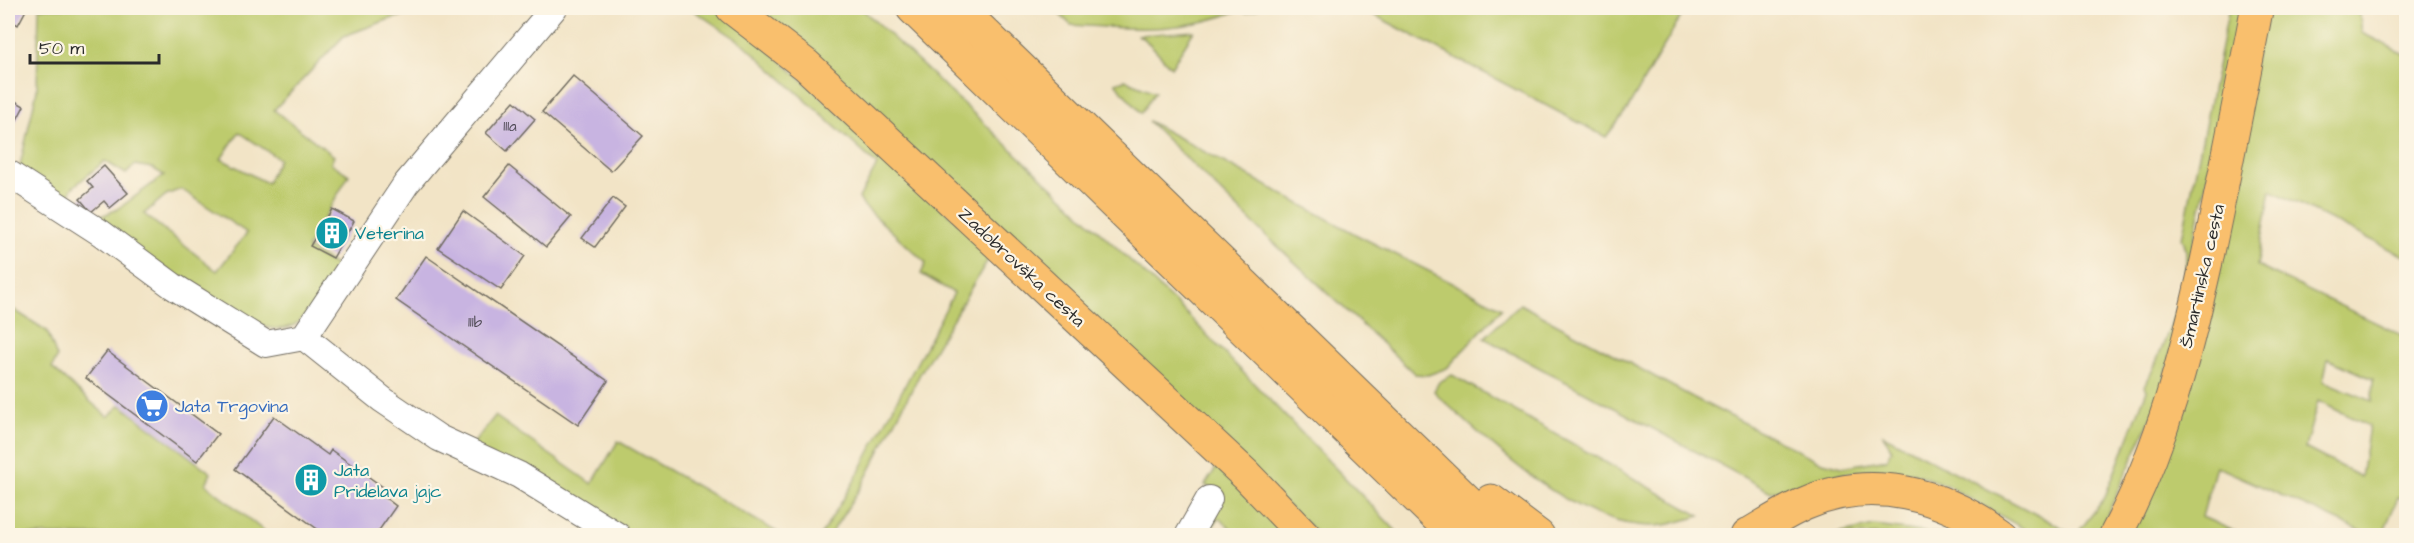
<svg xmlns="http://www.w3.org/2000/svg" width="2414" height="543" font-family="'Architects Daughter',sans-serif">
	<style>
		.green { fill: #bdcb6d; stroke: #747b4c; stroke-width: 1.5; fill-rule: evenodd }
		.building { fill: #c8b4e1 }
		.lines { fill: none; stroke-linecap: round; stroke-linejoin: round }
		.minor-casing { stroke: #716c61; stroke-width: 28 }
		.major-casing { stroke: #716c61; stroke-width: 34 }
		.highway-casing { stroke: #716c61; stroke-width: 35 }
		.minor { stroke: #fff; stroke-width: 26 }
		.major { stroke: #f9bf6d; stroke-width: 32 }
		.highway { stroke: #f9bf6d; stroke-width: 33 }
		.labels { text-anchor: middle; stroke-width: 4.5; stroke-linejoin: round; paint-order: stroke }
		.number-label { font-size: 15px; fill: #524d58 }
		.culture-label { font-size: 18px; fill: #0d838f; stroke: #fcf5e5; text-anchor: start }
		.street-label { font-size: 18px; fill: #2b2b2b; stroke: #fcf5e5 }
		.shop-label { font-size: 18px; fill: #366cbe; stroke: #fcf5e5; text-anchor: start }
	</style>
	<rect width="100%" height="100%" fill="#fcf5e5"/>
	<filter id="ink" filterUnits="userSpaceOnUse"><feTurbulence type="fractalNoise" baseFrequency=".0167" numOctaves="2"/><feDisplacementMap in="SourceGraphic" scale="12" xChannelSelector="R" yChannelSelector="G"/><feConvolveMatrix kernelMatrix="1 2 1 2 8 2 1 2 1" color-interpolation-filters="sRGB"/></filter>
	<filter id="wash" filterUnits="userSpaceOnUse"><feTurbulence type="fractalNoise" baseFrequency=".008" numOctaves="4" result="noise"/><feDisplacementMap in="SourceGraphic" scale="24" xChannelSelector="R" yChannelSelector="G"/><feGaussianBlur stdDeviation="1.35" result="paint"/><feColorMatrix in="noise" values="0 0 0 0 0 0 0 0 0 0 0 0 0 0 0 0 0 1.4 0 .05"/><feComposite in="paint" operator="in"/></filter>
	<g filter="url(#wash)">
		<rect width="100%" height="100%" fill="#f2e4c6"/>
		<g class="green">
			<path d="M39,8H436L390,19L344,36L274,110L334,156L331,163L349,175L307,248L335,265C333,278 326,287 319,298C301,323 291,336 258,325L118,240L96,218L118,209L164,175L152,168L135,165L126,174L105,161L72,188L66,202L19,170L37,90ZM239,132L279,159L267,183L221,159ZM181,189L247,233L217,271L144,214L166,195Z"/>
			<path d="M690,8H713L755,37L992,253L921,372L861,487L830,535H821L852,485L954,293L921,274L926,263L863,205L859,198L877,165L744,44Z"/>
			<path d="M753,8H861L1180,307L1400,535H1319Z"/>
			<path d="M1053,8H1259L1246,13L1242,9C1182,34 1135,29 1071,25Z"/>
			<path d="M1361,8H1686L1628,108L1606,137Z"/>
			<path d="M2229,8H2243L2162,394L2098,535H2035L1946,485L1911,472L1873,469L1840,474L1771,492L1484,338L1520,304L1694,398L1819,461L1842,467L1887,459L1892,450L1883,435L2076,535L2104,499L2147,390L2145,386C2159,358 2199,266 2182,238Z"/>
			<path d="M2268,8H2359L2362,33L2406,55V257L2271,190L2257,266L2406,337V501L2398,498L2382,535H2370L2216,466L2202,517L2243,535L2131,536ZM2328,359L2373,379L2372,401L2323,381ZM2318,401L2369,426L2361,477L2305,448Z"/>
			<path d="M1194,31L1171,67C1159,55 1153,44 1138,35Z"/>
			<path d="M1125,80L1155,92L1141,113L1115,83Z"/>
			<path d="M1148,121L1357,235L1502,308L1447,368L1428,375L1415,374L1259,229Z"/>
			<path d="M8,306L47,331L57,357L52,368L108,417L120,405L211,473L206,484L265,532L262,535H8Z"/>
			<path d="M1452,375L1700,516C1688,519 1676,523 1664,525C1582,536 1494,446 1439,397L1434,391L1439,382Z"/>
			<path d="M495,416L592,484L618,441L782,535H628L472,445Z"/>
			<path d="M1218,465L1291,535H1238L1219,518L1206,535L1193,536L1219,494L1205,485Z"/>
			<path d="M1874,526L1939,534L1942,535H1833Z"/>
		</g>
		<g id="blocks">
			<g class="building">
				<path d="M8,8H27L18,25L8,19Z"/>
				<path d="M573,76L643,136L611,171L542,112Z"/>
				<path d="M8,97L24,106L8,137Z"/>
				<path d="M514,101L535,119L507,151L486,133Z"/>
				<path d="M104,166L128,193L110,208L104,201L91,212L80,199L93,188L87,181Z"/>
				<path d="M509,166L571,217L546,247L484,197Z"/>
				<path d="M613,198L625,207L595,247L582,238Z"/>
				<path d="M332,209L354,221L333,258L310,246Z"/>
				<path d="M463,211L525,256L501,290L438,248Z"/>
				<path d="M426,256L608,381L578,425L396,300Z"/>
				<path d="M107,351L218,434L197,461L86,378Z"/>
				<path d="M274,416L328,455L331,450L387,490L383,496L396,506L375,536H327L235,469Z"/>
			</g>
		</g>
	</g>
	<g filter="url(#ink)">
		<use href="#blocks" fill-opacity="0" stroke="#716c61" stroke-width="1.5"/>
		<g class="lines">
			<defs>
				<g id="minor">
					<path d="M8,173L101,233L173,286L266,344L304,337L406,184L554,8"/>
					<path d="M304,337L383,400L439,438L519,475L618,536"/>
					<path d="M1188,536L1209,499"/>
				</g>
				<g id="major">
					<path d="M732,8L806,65L1246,475L1305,536"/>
					<path d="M2115,536C2162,449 2186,354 2207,259C2225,175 2241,91 2257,8"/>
				</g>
				<g id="highway">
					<path d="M913,8L1457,536"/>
					<path d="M958,8L1503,536"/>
					<path d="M1491,501L1538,536"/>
					<path d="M1747,536C1766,525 1784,513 1804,504C1872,474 1943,494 2000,536"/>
				</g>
			</defs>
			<use href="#minor" class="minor-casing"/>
			<use href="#major" class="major-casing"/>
			<use href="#highway" class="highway-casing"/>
			<use href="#minor" class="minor"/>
			<use href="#major" class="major"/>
			<use href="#highway" class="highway"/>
		</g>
	</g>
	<defs>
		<symbol id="building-disc" viewBox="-11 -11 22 22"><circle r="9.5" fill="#0f9aa8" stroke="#fcf5e5"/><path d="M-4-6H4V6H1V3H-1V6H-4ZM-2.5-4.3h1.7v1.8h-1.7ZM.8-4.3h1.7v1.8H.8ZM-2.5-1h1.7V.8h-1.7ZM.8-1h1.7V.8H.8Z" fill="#fff"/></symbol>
		<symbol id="supermarket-disc" viewBox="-11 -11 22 22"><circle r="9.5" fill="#3f7fe0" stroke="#fcf5e5"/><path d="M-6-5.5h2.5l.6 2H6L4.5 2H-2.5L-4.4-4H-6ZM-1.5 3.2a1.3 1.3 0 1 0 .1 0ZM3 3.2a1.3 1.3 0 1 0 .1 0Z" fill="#fff"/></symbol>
	</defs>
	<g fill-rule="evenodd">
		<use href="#building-disc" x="313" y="214" width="38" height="38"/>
		<use href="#supermarket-disc" x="133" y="387" width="38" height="38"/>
		<use href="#building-disc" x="292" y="461" width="38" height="38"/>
	</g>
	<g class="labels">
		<g class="number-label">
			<text x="510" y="131">111a</text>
			<text x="475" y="327">111b</text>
		</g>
		<g class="culture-label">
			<text x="355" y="239">Veterina</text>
			<text x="334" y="476">Jata<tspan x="334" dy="21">Pridelava jajc</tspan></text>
		</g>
		<g class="street-label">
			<text transform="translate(1022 267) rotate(43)" y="6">Zadobrovška cesta</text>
			<text transform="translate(2202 276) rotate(-77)" y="6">Šmartinska cesta</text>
		</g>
		<g class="shop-label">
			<text x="175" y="412">Jata Trgovina</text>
		</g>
	</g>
	<rect width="2414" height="543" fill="none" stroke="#fcf5e5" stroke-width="30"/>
	<path d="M30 54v9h129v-9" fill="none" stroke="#2b2b2b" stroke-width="3"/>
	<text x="39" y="54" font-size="18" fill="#2b2b2b" stroke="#fcf5e5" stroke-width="4.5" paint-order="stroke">50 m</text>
</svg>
